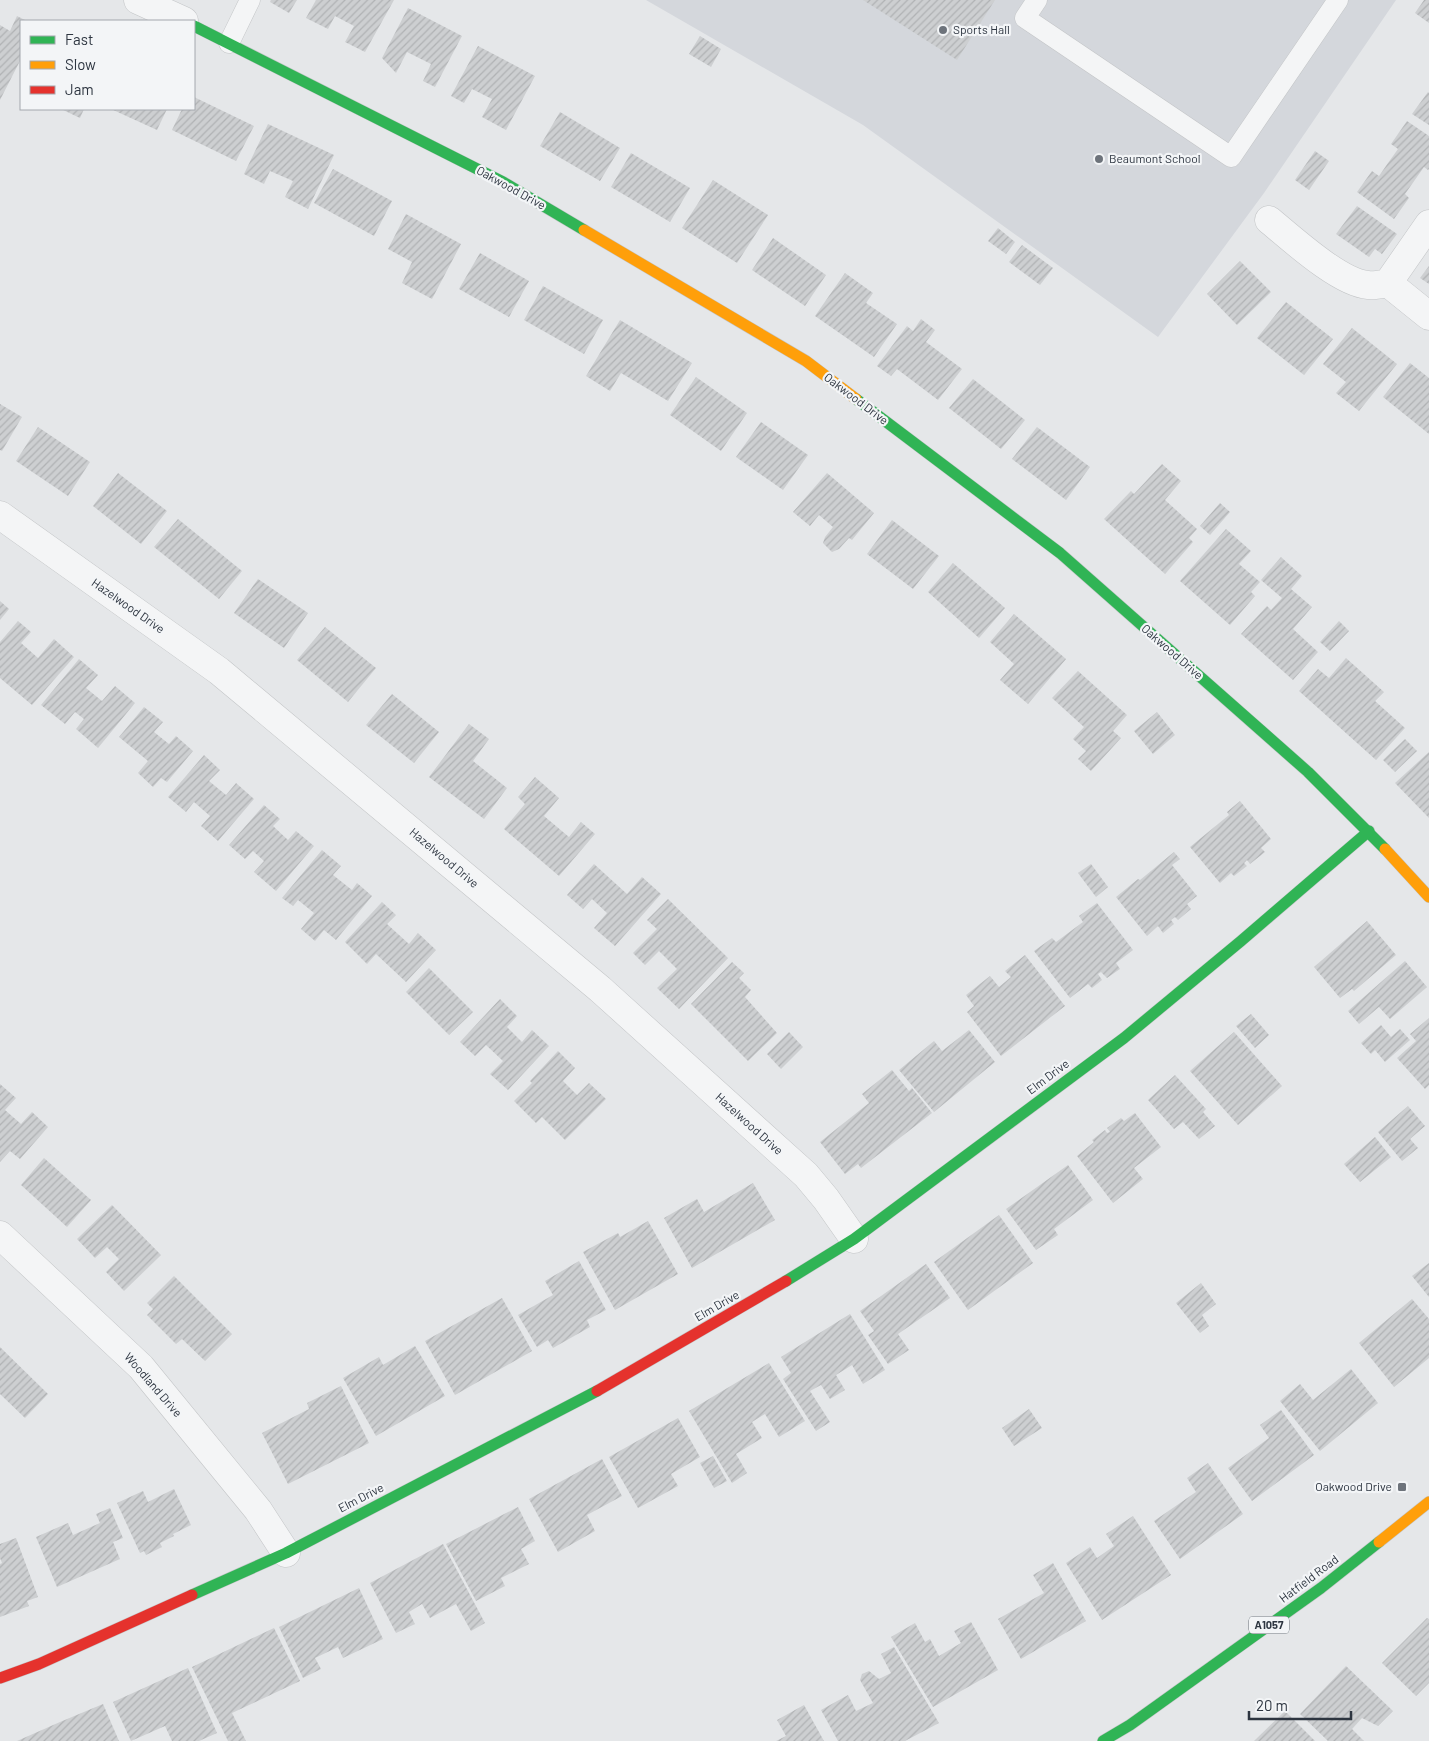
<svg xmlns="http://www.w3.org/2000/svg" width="1429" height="1741" font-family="Barlow,sans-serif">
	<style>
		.built { fill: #d4d7dc }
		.building { fill: url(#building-hatch) }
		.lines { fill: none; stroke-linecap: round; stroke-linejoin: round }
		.lane-casing { stroke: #c3c5c7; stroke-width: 21 }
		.street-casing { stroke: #c3c5c7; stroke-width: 29 }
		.fast-casing { stroke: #c3c5c7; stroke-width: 12 }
		.slow-casing { stroke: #c3c5c7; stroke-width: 12 }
		.jam-casing { stroke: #c3c5c7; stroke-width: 12 }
		.lane { stroke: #f4f5f6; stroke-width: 20 }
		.street { stroke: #f4f5f6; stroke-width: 28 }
		.fast { stroke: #30b455; stroke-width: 11 }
		.slow { stroke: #ff9f0a; stroke-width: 11 }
		.jam { stroke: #e5322d; stroke-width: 11 }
		.poi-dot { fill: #6d737b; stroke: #f3f5f7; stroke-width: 2 }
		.labels { text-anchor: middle; stroke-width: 4.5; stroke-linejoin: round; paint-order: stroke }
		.shield { fill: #f3f5f7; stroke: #686f77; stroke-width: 1 }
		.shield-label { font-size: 11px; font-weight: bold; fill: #2d3540 }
		.poi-label { font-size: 12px; fill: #2d3540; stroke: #f3f5f7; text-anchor: start }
		.street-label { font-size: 12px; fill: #2d3540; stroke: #f3f5f7 }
	</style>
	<defs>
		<pattern id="building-hatch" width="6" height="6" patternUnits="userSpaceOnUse" patternTransform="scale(1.25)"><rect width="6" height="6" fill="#cdcfd1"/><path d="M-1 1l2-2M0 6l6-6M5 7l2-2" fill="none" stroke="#b0b2b4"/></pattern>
	</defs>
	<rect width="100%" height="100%" fill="#e5e7e9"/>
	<path class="built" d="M646,0H1396L1264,193L1158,337L863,125Z"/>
	<g class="building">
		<path d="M271,0H297L289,13L270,2Z"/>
		<path d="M316,0H394L365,52L345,42L354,26L335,16L328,29L306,18Z"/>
		<path d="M863,0H995L957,60Z"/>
		<path d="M1424,0H1429V23L1415,13Z"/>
		<path d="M408,8L462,36L435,87L423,81L431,64L407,52L396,73L382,58Z"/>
		<path d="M17,16L27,21H21V59L0,100V25L10,31Z"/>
		<path d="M700,36L721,49L711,67L689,54Z"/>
		<path d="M478,46L535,76L506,130L482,117L492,99L472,89L464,103L451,96Z"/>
		<path d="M1428,92L1429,93V125L1412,114Z"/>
		<path d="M194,97L254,126L236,161L172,130L182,109H194Z"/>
		<path d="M61,109H84L80,118Z"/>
		<path d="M111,109H167L157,130Z"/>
		<path d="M560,112L620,148L600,181L540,146Z"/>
		<path d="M1407,121L1429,136V169L1428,170L1424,167L1405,194L1409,198L1394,219L1357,192L1372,171L1379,176L1388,163L1398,149L1391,144Z"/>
		<path d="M268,124L334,155L308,209L285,197L293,181L270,171L264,184L244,174Z"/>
		<path d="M1315,151L1329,161L1309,190L1295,180Z"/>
		<path d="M631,153L690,188L670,222L611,187Z"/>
		<path d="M333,169L392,201L374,236L314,203Z"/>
		<path d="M713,180L768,215L737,263L682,228Z"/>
		<path d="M1357,206L1397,234L1382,254L1375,249L1369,257L1336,234Z"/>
		<path d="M406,214L461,244L432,299L402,283L412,262L388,249Z"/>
		<path d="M998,228L1015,242L1006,254L988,241Z"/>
		<path d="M773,238L826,275L805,306L752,270Z"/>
		<path d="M1022,245L1053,268L1040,285L1009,262Z"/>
		<path d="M480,253L529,281L509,317L459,289Z"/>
		<path d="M1240,261L1271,292L1237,325L1207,294Z"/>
		<path d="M1429,266V284L1420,278Z"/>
		<path d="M845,273L873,293L866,303L897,324L874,357L815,316Z"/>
		<path d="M543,286L603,320L584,354L524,320Z"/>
		<path d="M1286,302L1333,339L1304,375L1257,338Z"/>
		<path d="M921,319L935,330L926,342L962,369L938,400L897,369L891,376L877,366L907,326L913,331Z"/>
		<path d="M620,320L692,363L668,401L621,373L610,391L586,376Z"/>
		<path d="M1352,328L1397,364L1359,411L1336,393L1346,382L1323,364Z"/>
		<path d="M1410,363L1429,378V434L1383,397Z"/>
		<path d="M696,377L747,413L721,451L670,415Z"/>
		<path d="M973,379L1025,420L1001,449L949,408Z"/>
		<path d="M0,404L22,417L2,451L0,450Z"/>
		<path d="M761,422L808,455L783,490L736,457Z"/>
		<path d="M38,427L90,462L68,496L16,461Z"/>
		<path d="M1037,427L1090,467L1066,500L1012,459Z"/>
		<path d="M1162,464L1181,481L1165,500L1197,529L1189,538L1193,542L1165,574L1104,519L1131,491L1134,494Z"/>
		<path d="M118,473L167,511L141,544L93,506Z"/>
		<path d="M827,473L874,513L852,540L849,538L839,549L832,552L823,543L825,537L833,527L819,515L810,526L793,512Z"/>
		<path d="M1220,503L1230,512L1210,535L1200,526Z"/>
		<path d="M178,519L242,571L219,599L154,547Z"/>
		<path d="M892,520L939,556L913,589L867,554Z"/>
		<path d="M1226,529L1251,551L1239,564L1260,582L1251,592L1255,596L1230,625L1180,581Z"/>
		<path d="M1281,557L1302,576L1291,589L1312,607L1293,629L1318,652L1293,680L1241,634L1267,606L1271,610L1282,598L1261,580Z"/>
		<path d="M953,563L1005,608L979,638L928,592Z"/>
		<path d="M258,579L308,613L284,648L234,613Z"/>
		<path d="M0,601L9,609L0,620Z"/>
		<path d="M1014,614L1066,659L1028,704L1000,680L1014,664L990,642Z"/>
		<path d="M18,621L31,632L21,643L38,658L54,639L74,657L32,705L0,678V642Z"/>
		<path d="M1339,621L1349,631L1330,651L1320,642Z"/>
		<path d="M325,627L376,668L348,702L297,660Z"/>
		<path d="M1346,658L1384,692L1375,701L1405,728L1376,760L1299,691L1318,669L1329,678Z"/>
		<path d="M79,659L98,675L86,688L102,701L115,686L135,703L98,748L76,729L84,719L75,712L65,724L41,705Z"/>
		<path d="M1078,671L1127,715L1113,731L1121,738L1091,771L1078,759L1086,751L1073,739L1084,727L1052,698Z"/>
		<path d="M392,694L439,732L414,763L366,725Z"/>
		<path d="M144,707L163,722L154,732L169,744L176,736L193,751L167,782L161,778L153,787L138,773L148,761L119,737Z"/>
		<path d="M1157,712L1175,735L1153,754L1134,731Z"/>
		<path d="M469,724L489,739L473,761L507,788L484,819L429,777Z"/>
		<path d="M1405,739L1417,751L1395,772L1383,760Z"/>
		<path d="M1429,752V818L1395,783Z"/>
		<path d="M204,755L220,770L209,781L226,795L236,783L254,799L218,841L201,826L210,816L194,802L186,812L168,797Z"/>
		<path d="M535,777L559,798L544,816L569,837L581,822L595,834L559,876L504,829L525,804L518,797Z"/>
		<path d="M1240,801L1271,839L1261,848L1265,852L1250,864L1247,860L1244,863L1247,866L1234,876L1231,873L1220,883L1190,847L1229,815L1227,812Z"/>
		<path d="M264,805L280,819L273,826L288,840L296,831L314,846L276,891L254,872L264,861L253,851L245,859L229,845Z"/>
		<path d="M322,850L341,866L333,875L352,890L357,883L372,896L336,940L324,930L315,941L301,929L314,913L298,900L293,906L282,898Z"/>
		<path d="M1174,852L1180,859L1172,865L1197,896L1187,904L1191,909L1178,920L1175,917L1171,920L1174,924L1163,933L1158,926L1147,936L1116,897L1138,879L1140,880Z"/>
		<path d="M594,864L627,894L642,877L661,894L615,946L594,928L607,913L592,899L583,909L567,895Z"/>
		<path d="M1091,864L1108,887L1096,897L1078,873Z"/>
		<path d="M668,899L728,958L679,1009L657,988L677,969L659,951L645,965L633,953L657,929L647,920Z"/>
		<path d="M382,902L396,915L387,924L409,944L418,933L436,950L406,982L376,954L367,964L345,942Z"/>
		<path d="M1097,903L1133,950L1116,963L1120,969L1107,978L1101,972L1098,974L1102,980L1092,988L1088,984L1070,998L1034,951L1052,938L1056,942L1083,922L1079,916Z"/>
		<path d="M1367,921L1396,955L1354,991L1352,989L1340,998L1314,967Z"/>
		<path d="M1025,955L1065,1006L1001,1056L967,1012L974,1006L966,995L990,976L999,987L1011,977L1005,971Z"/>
		<path d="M1405,961L1427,987L1390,1019L1379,1007L1359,1024L1348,1011Z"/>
		<path d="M732,962L744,973L739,978L751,990L745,997L777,1033L748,1061L691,1004Z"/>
		<path d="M429,968L473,1012L449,1035L406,992Z"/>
		<path d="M500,999L517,1016L507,1027L522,1042L532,1030L549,1046L508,1090L490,1074L503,1061L486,1045L475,1056L460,1042Z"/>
		<path d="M1251,1014L1269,1035L1255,1048L1236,1026Z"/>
		<path d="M1429,1018V1085L1425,1089L1397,1058L1416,1041L1410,1034Z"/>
		<path d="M1381,1025L1391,1037L1400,1029L1410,1040L1385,1062L1375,1050L1371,1054L1361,1043Z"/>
		<path d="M969,1030L995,1062L934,1112L899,1070L934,1041L942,1051Z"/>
		<path d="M789,1032L803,1047L781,1069L767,1054Z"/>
		<path d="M1234,1032L1282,1086L1238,1125L1190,1071Z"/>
		<path d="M558,1051L575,1068L563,1081L577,1095L589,1083L606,1099L565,1140L542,1117L536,1123L514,1101L532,1083L530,1081Z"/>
		<path d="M892,1070L909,1091L912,1088L932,1113L861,1168L858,1164L845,1174L820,1142L869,1103L862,1094Z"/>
		<path d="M1175,1075L1206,1109L1203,1112L1215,1126L1199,1139L1183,1122L1174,1129L1148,1100Z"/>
		<path d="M0,1084L16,1098L5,1110L21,1124L32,1112L48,1127L20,1159L10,1151L0,1162Z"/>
		<path d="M1408,1106L1425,1126L1410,1139L1418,1148L1402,1161L1378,1132Z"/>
		<path d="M1135,1113L1161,1147L1134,1168L1143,1179L1113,1203L1077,1156L1094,1142L1092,1140L1105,1130L1107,1133L1110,1132L1107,1128L1121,1118L1124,1121Z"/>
		<path d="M1375,1137L1391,1157L1360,1182L1344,1164Z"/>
		<path d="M44,1158L91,1200L67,1227L21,1185Z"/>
		<path d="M1068,1165L1093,1200L1054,1229L1058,1235L1036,1250L1006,1209Z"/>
		<path d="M753,1183L775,1220L692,1268L664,1218L697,1199L704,1212Z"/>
		<path d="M112,1205L161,1255L124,1291L106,1272L119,1259L107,1247L95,1258L77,1239Z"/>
		<path d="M999,1215L1033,1263L968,1310L934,1262Z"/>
		<path d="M648,1221L678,1274L615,1310L583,1252L618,1233L620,1237Z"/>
		<path d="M579,1261L606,1310L587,1320L590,1327L553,1348L548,1340L537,1347L518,1315L553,1295L545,1281Z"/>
		<path d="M1429,1263V1297L1412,1276Z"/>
		<path d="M926,1264L950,1298L898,1334L909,1350L888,1364L868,1335L874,1331L860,1311Z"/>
		<path d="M174,1276L232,1334L205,1361L182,1339L176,1344L147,1315L153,1309L147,1303Z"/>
		<path d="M1201,1283L1216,1304L1202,1315L1209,1326L1200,1333L1176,1303Z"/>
		<path d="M502,1298L532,1351L455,1395L425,1341Z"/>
		<path d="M1412,1299L1429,1319V1358L1394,1387L1359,1343Z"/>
		<path d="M850,1314L885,1370L863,1384L852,1365L836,1375L845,1390L830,1399L821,1385L810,1391L830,1422L816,1431L783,1379L791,1373L781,1357Z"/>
		<path d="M415,1346L445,1396L376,1436L343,1378L379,1357L383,1365Z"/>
		<path d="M0,1347L48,1394L25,1418L0,1394Z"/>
		<path d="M769,1363L805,1421L779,1437L765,1414L752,1422L762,1438L736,1454L747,1473L732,1483L689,1411Z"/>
		<path d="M1351,1369L1378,1403L1320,1451L1280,1401L1300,1384L1313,1400Z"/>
		<path d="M341,1386L369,1443L288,1484L262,1433L309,1409L307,1403Z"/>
		<path d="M1029,1409L1042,1428L1014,1446L1002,1428Z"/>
		<path d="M1281,1410L1314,1455L1252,1501L1228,1468L1269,1438L1260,1425Z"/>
		<path d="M678,1418L700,1457L671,1474L678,1486L638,1508L609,1457Z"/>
		<path d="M713,1456L727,1481L714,1488L700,1463Z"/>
		<path d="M602,1459L622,1496L587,1515L595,1531L558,1552L529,1499Z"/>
		<path d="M1208,1463L1243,1514L1180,1559L1154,1521L1196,1492L1187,1478Z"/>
		<path d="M174,1489L191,1525L173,1534L174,1536L160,1543L162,1547L146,1555L144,1551L140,1553L117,1503L143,1491L148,1502Z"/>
		<path d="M518,1507L535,1541L521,1549L529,1564L501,1578L505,1586L476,1601L446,1544Z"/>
		<path d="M110,1508L123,1538L113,1542L120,1559L57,1587L36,1537L68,1523L73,1535L100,1523L96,1514Z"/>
		<path d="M1133,1516L1171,1575L1102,1620L1066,1563L1090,1547L1097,1558L1114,1546L1106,1534Z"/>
		<path d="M16,1538L38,1597L27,1601L29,1606L0,1617V1564L2,1563L0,1558V1544Z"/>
		<path d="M443,1544L485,1623L471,1631L456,1604L430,1618L422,1604L409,1612L415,1624L396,1633L370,1583Z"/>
		<path d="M1053,1563L1086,1621L1021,1659L998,1619L1044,1593L1033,1575Z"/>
		<path d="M359,1588L383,1639L343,1658L338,1647L315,1658L321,1669L303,1678L279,1627Z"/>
		<path d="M1427,1618L1429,1619V1683L1416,1696L1382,1663Z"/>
		<path d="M971,1622L998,1670L933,1707L891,1637L915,1623L925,1642L930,1639L939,1656L961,1643L954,1631Z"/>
		<path d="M274,1628L300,1681L232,1713L246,1741H228L192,1667Z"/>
		<path d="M894,1647L939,1723L905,1741H838L821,1710L848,1695L856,1711L873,1703L860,1680L862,1674L869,1671L879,1679L891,1673L881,1654Z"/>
		<path d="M1346,1666L1393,1711L1378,1726L1362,1718L1352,1729L1364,1741H1328L1300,1714Z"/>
		<path d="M188,1668L217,1733L199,1741H172L165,1726L131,1741L113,1702Z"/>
		<path d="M103,1704L119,1741H17L60,1722Z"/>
		<path d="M804,1705L824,1741H776L786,1736L777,1720Z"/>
		<path d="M1285,1711L1315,1741H1254Z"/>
	</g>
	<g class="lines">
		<defs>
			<g id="lane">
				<path d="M1037,0L1025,18L1231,157L1338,0"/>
				<path d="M229,43L250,0"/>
			</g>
			<g id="street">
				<path d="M138,0L184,21"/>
				<path d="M1269,220C1292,239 1340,283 1368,285C1374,286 1382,284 1388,283L1429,224"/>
				<path d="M1388,283L1429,316"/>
				<path d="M0,515L219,671L600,989L806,1175L826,1199L854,1239"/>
				<path d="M0,1235L141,1367L258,1510L286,1553"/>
			</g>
			<g id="fast">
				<path d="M194,26L503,182L584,230"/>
				<path d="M856,399L1060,553L1308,772L1385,849"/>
				<path d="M786,1281L854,1239L1124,1038L1241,941L1369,831"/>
				<path d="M192,1595L286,1553L597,1391"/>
				<path d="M1103,1741L1130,1725L1321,1588L1379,1542"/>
			</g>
			<g id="slow">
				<path d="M584,230L806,361L856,399"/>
				<path d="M1385,849L1429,897"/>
				<path d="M1379,1542L1429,1502"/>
			</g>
			<g id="jam">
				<path d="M597,1391L786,1281"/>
				<path d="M0,1678L39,1664L192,1595"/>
			</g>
		</defs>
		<use href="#lane" class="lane-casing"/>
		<use href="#street" class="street-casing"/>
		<use href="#fast" class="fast-casing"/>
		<use href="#slow" class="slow-casing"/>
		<use href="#jam" class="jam-casing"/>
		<use href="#lane" class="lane"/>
		<use href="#street" class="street"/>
		<use href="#fast" class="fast"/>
		<use href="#slow" class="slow"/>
		<use href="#jam" class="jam"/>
	</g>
	<g class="poi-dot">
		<circle cx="943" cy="30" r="5"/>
		<circle cx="1099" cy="159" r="5"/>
		<rect x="1397" y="1482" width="10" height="10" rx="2.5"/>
	</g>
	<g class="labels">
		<rect class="shield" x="1249" y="1616.5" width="40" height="17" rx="4"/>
		<g class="shield-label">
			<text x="1269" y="1629">A1057</text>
		</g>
		<g class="poi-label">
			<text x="953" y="34">Sports Hall</text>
			<text x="1109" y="163">Beaumont School</text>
			<text x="1392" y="1491" text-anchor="end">Oakwood Drive</text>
		</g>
		<g class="street-label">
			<text transform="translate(511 188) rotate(29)" y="4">Oakwood Drive</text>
			<text transform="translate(856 399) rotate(37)" y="4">Oakwood Drive</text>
			<text transform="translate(128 606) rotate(35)" y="4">Hazelwood Drive</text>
			<text transform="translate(1172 652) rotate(41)" y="4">Oakwood Drive</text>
			<text transform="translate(444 858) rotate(40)" y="4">Hazelwood Drive</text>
			<text transform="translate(1048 1077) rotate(-37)" y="4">Elm Drive</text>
			<text transform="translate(749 1124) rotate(42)" y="4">Hazelwood Drive</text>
			<text transform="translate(717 1306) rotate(-30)" y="4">Elm Drive</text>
			<text transform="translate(153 1385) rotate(49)" y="4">Woodland Drive</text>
			<text transform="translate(361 1498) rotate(-27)" y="4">Elm Drive</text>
			<text transform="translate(1309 1579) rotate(-37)" y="4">Hatfield Road</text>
		</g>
	</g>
	<rect x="20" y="20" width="175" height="90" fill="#f3f5f7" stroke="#a4a8ae"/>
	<rect x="30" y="36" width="25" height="8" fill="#30b455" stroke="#a4a8ae"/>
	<text x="65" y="45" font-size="15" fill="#2d3540">Fast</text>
	<rect x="30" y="61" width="25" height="8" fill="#ff9f0a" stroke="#a4a8ae"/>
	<text x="65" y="70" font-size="15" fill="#2d3540">Slow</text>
	<rect x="30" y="86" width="25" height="8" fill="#e5322d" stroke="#a4a8ae"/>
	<text x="65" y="95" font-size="15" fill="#2d3540">Jam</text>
	<path d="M1249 1711v8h102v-8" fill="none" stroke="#2d3540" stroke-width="2.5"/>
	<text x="1256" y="1711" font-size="15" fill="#2d3540" stroke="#f3f5f7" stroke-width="4" paint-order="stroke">20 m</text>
</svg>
